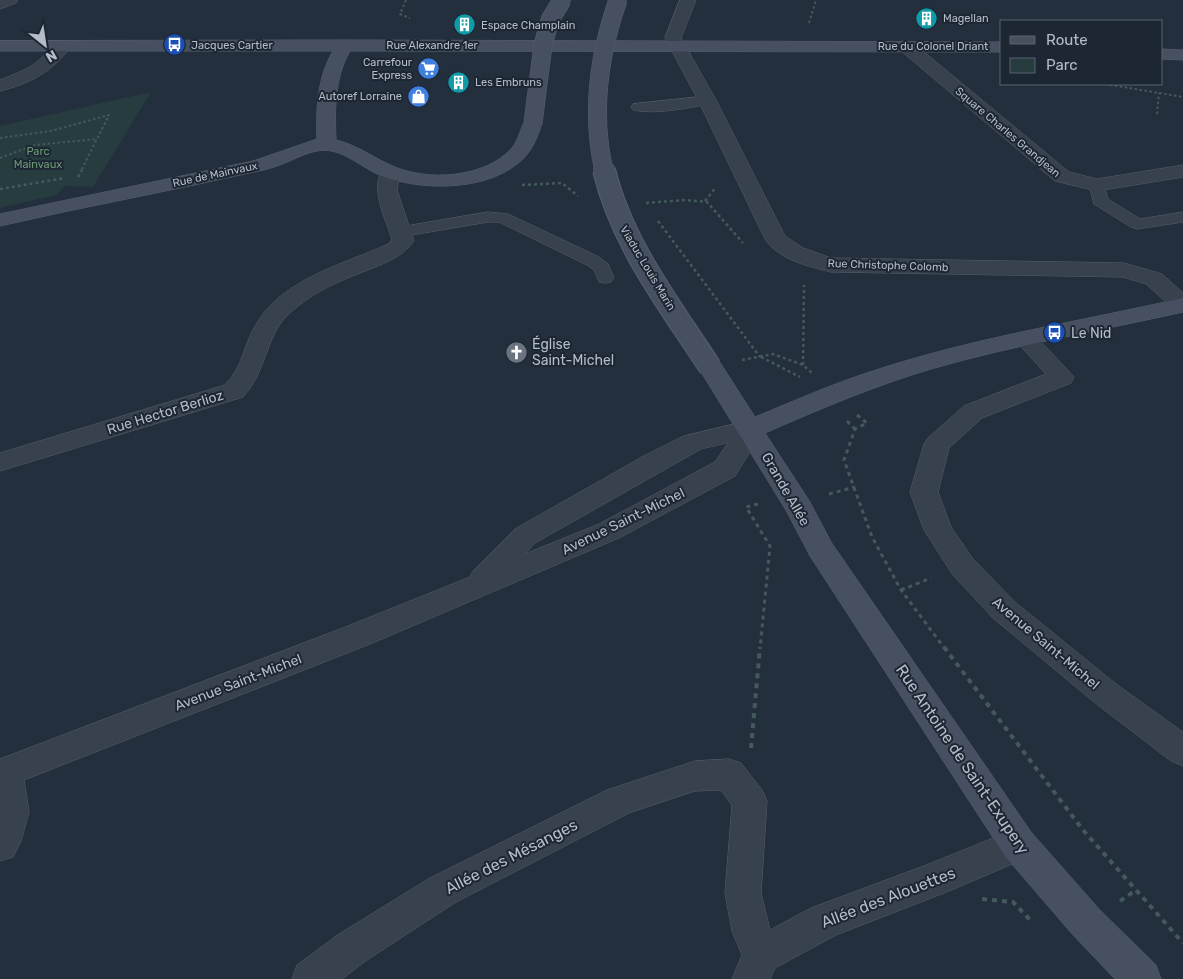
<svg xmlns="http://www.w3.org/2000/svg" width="1183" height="979" font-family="Rubik,sans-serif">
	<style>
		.green { fill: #263c3f }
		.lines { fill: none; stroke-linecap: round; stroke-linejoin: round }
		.lane-casing { stroke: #565f6c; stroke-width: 1 }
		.street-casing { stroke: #565f6c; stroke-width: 1 }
		.secondary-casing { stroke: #565f6c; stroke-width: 1 }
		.path-far3 { stroke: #44595c; stroke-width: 2; stroke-dasharray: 2.5 2.5; stroke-linecap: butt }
		.path-far2 { stroke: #44595c; stroke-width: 2.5; stroke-dasharray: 3 3; stroke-linecap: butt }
		.path-far1 { stroke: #44595c; stroke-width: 3; stroke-dasharray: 4 4; stroke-linecap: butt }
		.path { stroke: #44595c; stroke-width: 4; stroke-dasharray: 5 5; stroke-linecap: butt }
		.lane { fill: #38414e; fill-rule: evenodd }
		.street { fill: #38414e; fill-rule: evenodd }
		.secondary { fill: #465061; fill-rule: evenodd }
		.secondary-bridge-far1-casing { stroke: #565f6c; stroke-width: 19; stroke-linecap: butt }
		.secondary-bridge-casing { stroke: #565f6c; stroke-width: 24; stroke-linecap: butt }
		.path-bridge { stroke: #44595c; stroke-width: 2.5; stroke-dasharray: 3 3; stroke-linecap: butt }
		.secondary-bridge-far1 { stroke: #465061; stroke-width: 18 }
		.secondary-bridge { stroke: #465061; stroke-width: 22 }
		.labels { text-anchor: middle; stroke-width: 4; stroke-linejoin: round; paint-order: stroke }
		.far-poi-label { font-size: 11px; fill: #b4bcc9; stroke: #1d2633; text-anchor: start }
		.far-street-label { font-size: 11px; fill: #b4bcc9; stroke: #1d2633 }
		.far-park-label { font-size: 11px; fill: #6b9a76; stroke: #1d2633 }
		.poi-label { font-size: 14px; fill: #b4bcc9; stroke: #1d2633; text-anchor: start }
		.street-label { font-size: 14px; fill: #b4bcc9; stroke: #1d2633 }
		.near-street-label { font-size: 16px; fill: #b4bcc9; stroke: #1d2633 }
	</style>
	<rect width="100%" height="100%" fill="#242f3e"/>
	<path class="green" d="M151,92L93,187L65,186L56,195L0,208V126Z"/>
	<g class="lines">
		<defs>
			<g id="lane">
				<path d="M707,96L712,97L714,100L712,103C691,108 653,115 633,110L631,107L633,104Z"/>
				<path d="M1097,180L1103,182L1108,199L1140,219L1183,212V222L1137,229L1131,227L1094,204L1089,185L1091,182Z"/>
				<path d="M488,212L508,214L599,257L608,264L614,278L611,282L605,283L599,282L594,270L587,265L499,222H488L400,237L394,236L392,232L394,228L400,227Z"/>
			</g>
			<g id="street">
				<path d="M0,0H18L16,3L0,9Z"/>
				<path d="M680,0H696L681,38L716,100L785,236L803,248L831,258L1124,263L1162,274L1183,293V312L1175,310L1146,284L1123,277L831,272C808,266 779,260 765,239L698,100L665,38Z"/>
				<path d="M62,41L68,42L71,46C54,71 29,84 0,91V80C13,75 26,70 37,62C46,55 52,43 62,41Z"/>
				<path d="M906,41L912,42L1069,172L1097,179L1183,165V177L1097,191L1055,181L900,50L897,46L900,42Z"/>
				<path d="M390,166L397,168L400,172L397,190L414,241C401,260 376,266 355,275C332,284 310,295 292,311C265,333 268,370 243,397L0,471V453L225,385C243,368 244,342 258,321C285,278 345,264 388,244L392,240C386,219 369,188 383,168Z"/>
				<path d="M1026,332L1034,334L1074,377L1071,383L982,418L949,448L938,492L951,527L973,559L1015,602L1116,684L1183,732V766L1171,761L1094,702L993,618L953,575L924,530L910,492L924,444L928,438L964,406L1046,374L1014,339L1018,334Z"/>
				<path d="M751,420L760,423L764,429L735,476L619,538L370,644L24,780L29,812L21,841L13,857L0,861V759L348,626L470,577L473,571L515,529L642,457L684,436ZM728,443L715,462L599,524L525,554L535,543L701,449Z"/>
				<path d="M729,759L741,763L762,790L767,801L761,893L770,930L811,908L929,864L1018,828L1031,832L1036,844L1031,856L949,891L836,935L775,968L770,979H732L742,955L732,931L725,893L732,805L721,790L695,791L629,813L456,902L367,960L342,979H292L297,965L339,934L430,878L607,790L695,761Z"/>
			</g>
			<g id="secondary">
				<path d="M345,40L1002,42V52L350,51C334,79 335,110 336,140C358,145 375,159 395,167C429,181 484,178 511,149C519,140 520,128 526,119L533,117L540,119L542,123C537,139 531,154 517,164C484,191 421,191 382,176C361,168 341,146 317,151C306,153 295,159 285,163C273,168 261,171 249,173C166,192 82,207 0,226V214L253,161L317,139C316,109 317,78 333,51H0V41Z"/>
				<path d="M1162,49L1183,50V60L1162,59Z"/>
				<path d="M1183,298V312C1099,331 1014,345 931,369C874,386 820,409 765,433L810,502L831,542L1031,832L1099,909L1156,965L1161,979H1115L1073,935L1005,856L810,556L787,512L698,367L701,361L710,359L719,361L755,417C796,400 837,382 879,369C978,337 1082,321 1183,298Z"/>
			</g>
		</defs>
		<use href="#lane" class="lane-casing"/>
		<use href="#street" class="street-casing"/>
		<use href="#secondary" class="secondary-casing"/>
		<g class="path-far3">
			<path d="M406,0L400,14L410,18"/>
			<path d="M809,23L816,0"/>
			<path d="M1105,84L1183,97"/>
			<path d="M1157,114L1159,93"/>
			<path d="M0,138L51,131L109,115L81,171"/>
			<path d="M0,158L35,145L97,139"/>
		</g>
		<g class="path-far2">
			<path d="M78,177L82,170"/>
			<path d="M522,185L562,183L578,196"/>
			<path d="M0,189L65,178"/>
			<path d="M705,201L716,187"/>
			<path d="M646,203L685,200L707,202L743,243"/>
			<path d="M761,357L800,377"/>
			<path d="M742,360L773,354L803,365L812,373"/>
			<path d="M803,365L804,285"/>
		</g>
		<g class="path-far1">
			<path d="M857,415L867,423L855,429L844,460L872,537L901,590L945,649"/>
			<path d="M847,421L855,429"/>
			<path d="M829,494L855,487"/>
			<path d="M758,504L746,507L770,546L760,649"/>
			<path d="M901,590L931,578"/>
		</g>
		<g class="path">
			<path d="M944,647L1083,830L1183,943"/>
			<path d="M751,748L760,647"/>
			<path d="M982,899L1013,902L1032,922"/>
			<path d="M1120,901L1136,890"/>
		</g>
		<use href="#lane" class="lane"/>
		<use href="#street" class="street"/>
		<use href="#secondary" class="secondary"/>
		<defs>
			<g id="secondary-bridge-far1">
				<path d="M533,123L543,45L550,20L562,0"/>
				<path d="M604,171C591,114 599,54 618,0"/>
			</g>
			<path id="secondary-bridge" d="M604,170C622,244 669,304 710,367"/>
		</defs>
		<use href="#secondary-bridge-far1" class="secondary-bridge-far1-casing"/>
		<use href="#secondary-bridge" class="secondary-bridge-casing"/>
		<path class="path-bridge" d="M658,221L760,357"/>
		<use href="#secondary-bridge-far1" class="secondary-bridge-far1"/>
		<use href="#secondary-bridge" class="secondary-bridge"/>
	</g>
	<defs>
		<symbol id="building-disc" viewBox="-11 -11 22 22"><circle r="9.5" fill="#0f9aa8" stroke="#1d2633"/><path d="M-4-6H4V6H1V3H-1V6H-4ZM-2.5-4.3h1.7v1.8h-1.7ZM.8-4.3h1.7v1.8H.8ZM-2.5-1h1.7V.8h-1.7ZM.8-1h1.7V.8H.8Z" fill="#fff"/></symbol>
		<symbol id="bus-disc" viewBox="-11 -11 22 22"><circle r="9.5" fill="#1a4fb4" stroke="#1d2633"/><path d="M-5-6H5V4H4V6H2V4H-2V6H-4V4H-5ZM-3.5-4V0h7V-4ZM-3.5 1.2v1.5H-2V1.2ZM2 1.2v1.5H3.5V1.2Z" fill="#fff"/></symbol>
		<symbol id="supermarket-disc" viewBox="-11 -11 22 22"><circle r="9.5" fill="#3f7fe0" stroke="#1d2633"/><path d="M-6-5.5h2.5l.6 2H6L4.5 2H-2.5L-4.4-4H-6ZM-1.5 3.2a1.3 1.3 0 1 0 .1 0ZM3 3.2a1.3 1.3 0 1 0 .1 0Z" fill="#fff"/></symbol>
		<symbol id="shop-disc" viewBox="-11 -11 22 22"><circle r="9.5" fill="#3f7fe0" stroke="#1d2633"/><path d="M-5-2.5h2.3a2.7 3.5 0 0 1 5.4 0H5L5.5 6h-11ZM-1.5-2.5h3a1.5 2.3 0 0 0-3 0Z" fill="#fff"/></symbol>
		<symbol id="church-disc" viewBox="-11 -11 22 22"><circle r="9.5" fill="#6b7280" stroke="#1d2633"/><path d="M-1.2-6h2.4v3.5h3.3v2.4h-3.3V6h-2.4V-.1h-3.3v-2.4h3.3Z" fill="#fff"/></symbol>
	</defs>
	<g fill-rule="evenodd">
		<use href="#building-disc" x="914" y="6" width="25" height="25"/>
		<use href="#building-disc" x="452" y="12" width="25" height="25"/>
		<use href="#bus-disc" x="162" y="32" width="25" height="25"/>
		<use href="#supermarket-disc" x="416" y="56" width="25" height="25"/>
		<use href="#building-disc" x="446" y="70" width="25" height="25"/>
		<use href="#shop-disc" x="406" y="84" width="25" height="25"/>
		<use href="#bus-disc" x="1042" y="320" width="25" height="25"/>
		<use href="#church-disc" x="504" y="340" width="25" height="25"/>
	</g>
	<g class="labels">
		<g class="far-poi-label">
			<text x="943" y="22">Magellan</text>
			<text x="481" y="29">Espace Champlain</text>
			<text x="191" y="49">Jacques Cartier</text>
			<text x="412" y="66" text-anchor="end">Carrefour<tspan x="412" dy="13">Express</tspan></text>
			<text x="475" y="86">Les Embruns</text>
			<text x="402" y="100" text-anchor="end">Autoref Lorraine</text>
		</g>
		<g class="far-street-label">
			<text x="432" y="49">Rue Alexandre 1er</text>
			<text x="933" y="50">Rue du Colonel Driant</text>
			<text transform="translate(1008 132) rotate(40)" y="4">Square Charles Grandjean</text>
			<text transform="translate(215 174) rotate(-12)" y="4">Rue de Mainvaux</text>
			<text transform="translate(888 265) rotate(2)" y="4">Rue Christophe Colomb</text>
			<text transform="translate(648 268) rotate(59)" y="4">Viaduc Louis Marin</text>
		</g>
		<g class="far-park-label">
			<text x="38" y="155">Parc<tspan x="38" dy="13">Mainvaux</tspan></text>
		</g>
		<g class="poi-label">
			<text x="1071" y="338">Le Nid</text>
			<text x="532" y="349">Église<tspan x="532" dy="16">Saint-Michel</tspan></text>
		</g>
		<g class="street-label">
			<text transform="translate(165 412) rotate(-17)" y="5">Rue Hector Berlioz</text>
			<text transform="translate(786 489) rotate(60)" y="5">Grande Allée</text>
			<text transform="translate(623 521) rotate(-26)" y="5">Avenue Saint-Michel</text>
			<text transform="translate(1046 643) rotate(40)" y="5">Avenue Saint-Michel</text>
			<text transform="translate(238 682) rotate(-21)" y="5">Avenue Saint-Michel</text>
		</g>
		<g class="near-street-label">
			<text transform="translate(963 759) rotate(56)" y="6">Rue Antoine de Saint-Exupery</text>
			<text transform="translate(511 856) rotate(-27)" y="6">Allée des Mésanges</text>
			<text transform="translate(888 897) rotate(-21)" y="6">Allée des Alouettes</text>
		</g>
	</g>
	<rect x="1000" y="20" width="162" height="65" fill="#1d2633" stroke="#59626f"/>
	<rect x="1010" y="36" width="25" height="8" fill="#465061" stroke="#59626f"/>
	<text x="1046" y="45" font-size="15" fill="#b4bcc9">Route</text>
	<rect x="1010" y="58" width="25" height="15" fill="#263c3f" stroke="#59626f"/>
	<text x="1046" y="70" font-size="15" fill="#b4bcc9">Parc</text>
	<g transform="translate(45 45) rotate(150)" stroke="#1d2633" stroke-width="4" paint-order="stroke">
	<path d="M0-4L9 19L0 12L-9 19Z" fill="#b4bcc9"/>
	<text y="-8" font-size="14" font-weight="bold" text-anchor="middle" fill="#b4bcc9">N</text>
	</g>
</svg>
